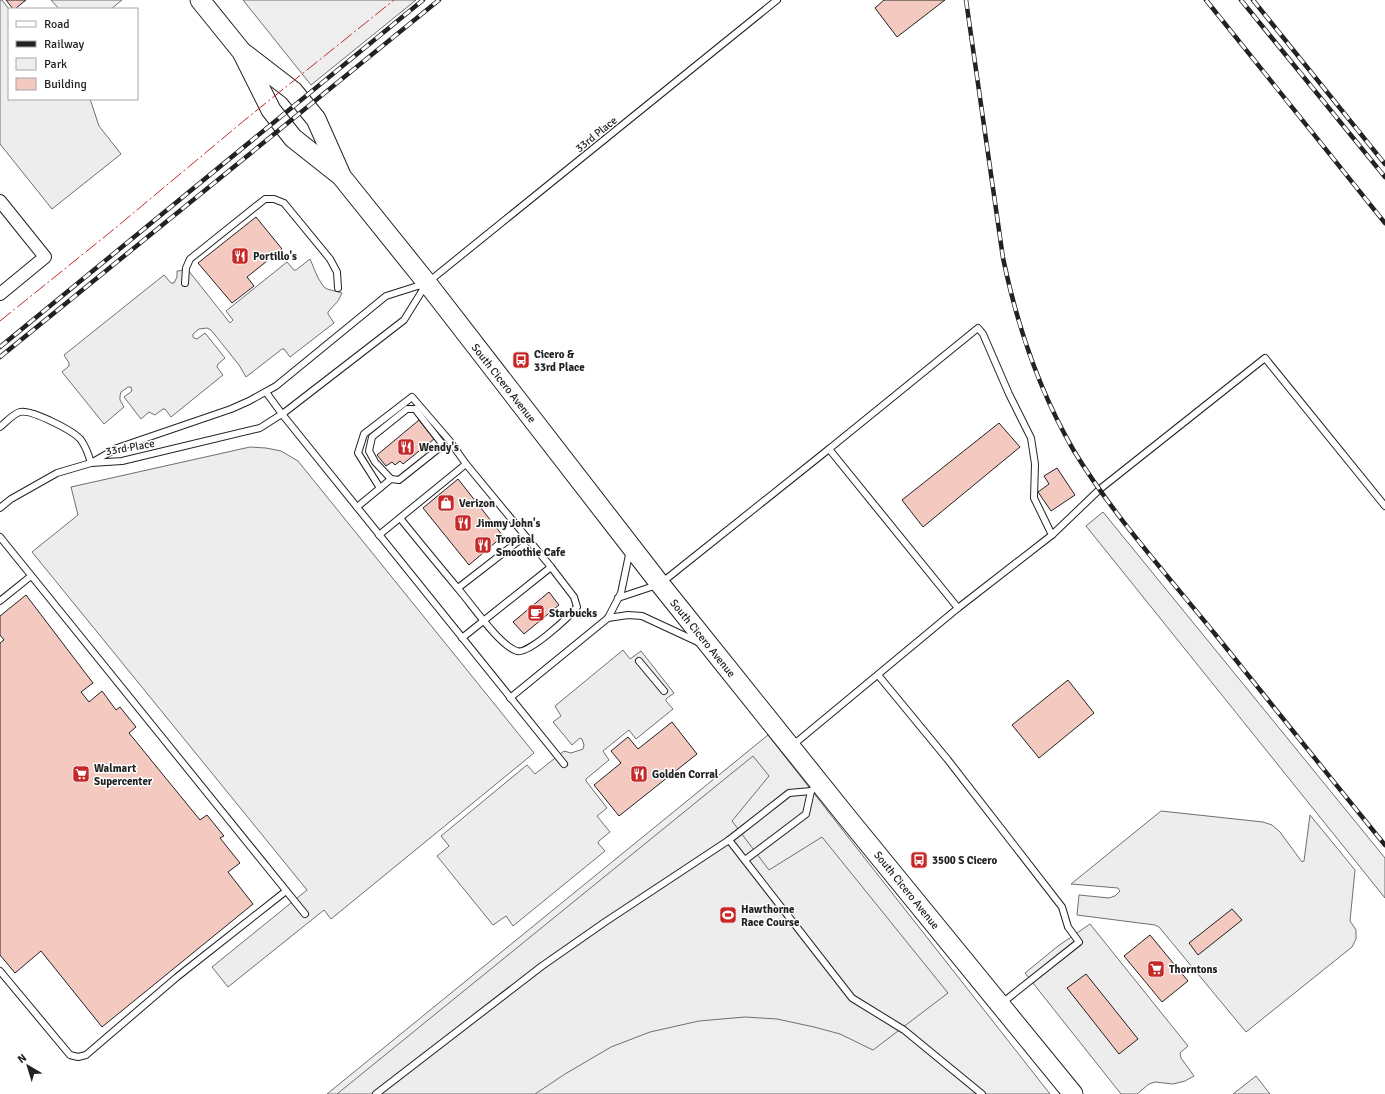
<svg xmlns="http://www.w3.org/2000/svg" width="1385" height="1094" font-family="Signika,sans-serif">
	<style>
		.green { fill: #eee; stroke: #6f6f6f }
		.parking { fill: #ededed; stroke: #6f6f6f }
		.building { fill: #f3c9c0; stroke: #222 }
		.lines { fill: none; stroke-linecap: round; stroke-linejoin: round }
		.service-casing { stroke: #222; stroke-width: 8 }
		.minor-casing { stroke: #222; stroke-width: 14 }
		.primary-casing { stroke: #222; stroke-width: 21 }
		.service { stroke: #fff; stroke-width: 6 }
		.minor { stroke: #fff; stroke-width: 12 }
		.primary { stroke: #fff; stroke-width: 19 }
		.rail-casing { stroke: #222; stroke-width: 4.5 }
		.rail { stroke: #fff; stroke-width: 3; stroke-dasharray: 9; stroke-linecap: butt }
		.power { stroke: #c62828; stroke-width: 1; stroke-dasharray: 14 3 2 3; stroke-linecap: butt }
		.labels { text-anchor: middle; stroke-width: 3; stroke-linejoin: round; paint-order: stroke }
		.street-label { font-size: 11px; fill: #222; stroke: #fff }
		.poi-label { font-size: 11px; font-weight: bold; fill: #222; stroke: #fff; text-anchor: start }
	</style>
	<rect width="100%" height="100%" fill="#fff"/>
	<g class="green">
		<path d="M243,0H416L311,85Z"/>
		<path d="M1103,512L1385,858V898L1086,526Z"/>
		<path d="M768,735L1050,1094H327Z"/>
	</g>
	<g class="parking">
		<path d="M0,0H2L9,9V99H90L99,126L121,154L52,209L0,144Z"/>
		<path d="M51,0H122L111,9H59Z"/>
		<path d="M310,259L318,278L324,287L327,289L342,293L338,301L328,312V314L334,323L290,357L284,349H282L246,377L239,365L211,330L207,328L199,329L193,334V337L194,338L197,339L205,333L225,358L218,364L217,367L223,375L171,417L165,409H163L155,415L149,412L141,419L124,397L132,391L131,387H128L121,392L120,396V400L124,407L104,424L62,372L69,366V363L64,355L164,275L171,283H174L177,277V271L188,270L230,323L233,320L226,311L287,262L294,270H296Z"/>
		<path d="M250,447L266,448L281,451L298,461L534,753L331,919L324,910L228,987L212,967L307,890L32,552L78,515L71,487Z"/>
		<path d="M623,650L630,659L641,651L674,693L666,699V701L673,709L636,739L629,730L603,751L609,760L586,779V781L607,808L597,816L610,832L599,841L598,843L605,851L513,926L506,916L493,925L437,856L448,847L449,846L441,836L527,765L535,774L564,751L571,753L583,749L584,745L582,739L580,738L572,745L553,722L561,716L555,706Z"/>
		<path d="M753,756L769,776L732,821L769,870L822,837L948,993L873,1050L840,1034L814,1027L777,1019L745,1017L699,1021L650,1032L611,1047L565,1074L535,1094H337Z"/>
		<path d="M1161,811L1263,822L1272,825L1280,832L1302,862L1304,861L1310,815L1355,870L1350,921L1356,930V939L1352,947L1246,1032L1159,927L1155,925L1077,915L1079,895L1109,898L1115,896L1120,891L1118,888L1071,884Z"/>
		<path d="M1090,924L1188,1046L1180,1053L1181,1058L1194,1076L1185,1081L1173,1084L1155,1082L1149,1084L1137,1094H1121L1025,973L1058,946Z"/>
		<path d="M1256,1076L1270,1094H1233Z"/>
	</g>
	<g class="building">
		<path d="M6,0H26L15,9H13Z"/>
		<path d="M884,0H945L897,37L875,8Z"/>
		<path d="M256,217L282,249L247,277L254,286L232,303L198,263Z"/>
		<path d="M419,420L434,439L403,464L400,461L395,465L392,462L386,466L377,455Z"/>
		<path d="M999,423L1020,447L923,527L902,500Z"/>
		<path d="M1057,468L1075,495L1051,511L1038,492L1049,484L1044,476Z"/>
		<path d="M458,479L503,536L469,565L423,508Z"/>
		<path d="M549,592L559,605L524,634L513,622Z"/>
		<path d="M26,595L93,683L81,692L89,702L102,691L116,710L120,707L136,727L129,733L200,820L207,815L224,836L220,838L240,863L228,872L253,904L102,1027L41,951L15,973L0,955V643L4,640L0,635V616Z"/>
		<path d="M1068,680L1094,713L1039,758L1012,725Z"/>
		<path d="M672,722L697,754L619,816L594,785L621,763L611,751L628,737L638,749Z"/>
		<path d="M1232,909L1242,920L1198,955L1189,943Z"/>
		<path d="M1150,935L1188,981L1162,1002L1124,956Z"/>
		<path d="M1086,974L1138,1039L1119,1054L1067,988Z"/>
	</g>
	<g class="lines">
		<defs>
			<g id="service">
				<path d="M185,283L186,268L190,259L265,199H274L284,203L330,259L337,272L338,288"/>
				<path d="M424,284L386,296L276,386L249,401L231,409L117,448L91,463L122,461L260,428L285,412L404,320L427,283L777,0"/>
				<path d="M266,392L282,414L564,764"/>
				<path d="M0,427C6,422 13,414 20,412C31,409 74,431 81,440C86,447 89,456 91,463L57,473L11,499L0,508"/>
				<path d="M380,488L358,453L364,434L412,397L449,440L466,464L551,567L574,597L577,607C569,617 528,655 517,651C500,646 472,605 460,591C440,567 420,543 400,518"/>
				<path d="M357,507L391,479L399,480L443,445L415,409H407L372,437L369,451L375,462L391,479"/>
				<path d="M379,535L466,464"/>
				<path d="M0,537L305,914"/>
				<path d="M458,588L525,536"/>
				<path d="M618,598L660,584L829,449"/>
				<path d="M0,601L31,576"/>
				<path d="M958,608L829,449L978,328L983,334L1009,394L1031,438L1035,464L1034,498L1052,535"/>
				<path d="M608,618L628,615L642,616L698,642"/>
				<path d="M462,638L551,567"/>
				<path d="M639,661L664,691"/>
				<path d="M878,675L948,760L1062,907L1068,927L1079,942L1002,1003"/>
				<path d="M510,698L608,618L621,593L630,550"/>
				<path d="M793,745L958,608L1052,535L1100,489L1265,358L1385,506"/>
				<path d="M729,840L852,998L904,1030L982,1094"/>
				<path d="M745,860L806,814L811,791"/>
				<path d="M0,971L70,1055L78,1057L86,1055L177,977L286,891"/>
				<path d="M376,1094L542,966L605,922L729,840L789,793L811,791L818,785"/>
			</g>
			<path id="minor" d="M0,201L45,257L0,294"/>
			<g id="primary">
				<path d="M200,0L242,52L271,110L293,138L341,176L427,283L660,584L846,816L1073,1094"/>
				<path d="M245,54L293,91L316,119L340,173"/>
			</g>
		</defs>
		<use href="#service" class="service-casing"/>
		<use href="#minor" class="minor-casing"/>
		<use href="#primary" class="primary-casing"/>
		<use href="#service" class="service"/>
		<use href="#minor" class="minor"/>
		<use href="#primary" class="primary"/>
		<defs>
			<g id="rail">
				<path d="M966,0L1003,258C1017,325 1039,391 1074,451C1113,515 1168,576 1215,634C1272,705 1328,775 1385,845"/>
				<path d="M1206,0L1385,223"/>
				<path d="M1241,0L1385,177"/>
				<path d="M1253,0L1385,164"/>
				<path d="M0,347L423,0"/>
				<path d="M0,357L439,0"/>
			</g>
		</defs>
		<use href="#rail" class="rail-casing"/>
		<use href="#rail" class="rail"/>
		<path class="power" d="M0,321L113,230L246,119L394,0"/>
	</g>
	<defs>
		<symbol id="restaurant-square" viewBox="-11 -11 22 22"><rect x="-9" y="-9" width="18" height="18" rx="4" fill="#c62828" stroke="#fff"/><path d="M-5-6h1v4h1v-4h1v4h1v-4h1v5L-1.5 .5V6h-2V.5L-5-1ZM5-6V6H3V1.5H1.5Q1.5-4 5-6Z" fill="#fff"/></symbol>
		<symbol id="bus-square" viewBox="-11 -11 22 22"><rect x="-9" y="-9" width="18" height="18" rx="4" fill="#c62828" stroke="#fff"/><path d="M-5-6H5V4H4V6H2V4H-2V6H-4V4H-5ZM-3.5-4V0h7V-4ZM-3.5 1.2v1.5H-2V1.2ZM2 1.2v1.5H3.5V1.2Z" fill="#fff"/></symbol>
		<symbol id="shop-square" viewBox="-11 -11 22 22"><rect x="-9" y="-9" width="18" height="18" rx="4" fill="#c62828" stroke="#fff"/><path d="M-5-2.5h2.3a2.7 3.5 0 0 1 5.4 0H5L5.5 6h-11ZM-1.5-2.5h3a1.5 2.3 0 0 0-3 0Z" fill="#fff"/></symbol>
		<symbol id="cafe-square" viewBox="-11 -11 22 22"><rect x="-9" y="-9" width="18" height="18" rx="4" fill="#c62828" stroke="#fff"/><path d="M-5.5-4.5H6V0H3Q3 3.5 0 3.5H-2.5Q-5.5 3.5-5.5 0ZM3-3.2v2h1.7v-2ZM-6 4.5H4V6H-6Z" fill="#fff"/></symbol>
		<symbol id="supermarket-square" viewBox="-11 -11 22 22"><rect x="-9" y="-9" width="18" height="18" rx="4" fill="#c62828" stroke="#fff"/><path d="M-6-5.5h2.5l.6 2H6L4.5 2H-2.5L-4.4-4H-6ZM-1.5 3.2a1.3 1.3 0 1 0 .1 0ZM3 3.2a1.3 1.3 0 1 0 .1 0Z" fill="#fff"/></symbol>
		<symbol id="stadium-square" viewBox="-11 -11 22 22"><rect x="-9" y="-9" width="18" height="18" rx="4" fill="#c62828" stroke="#fff"/><path d="M0-5a6.5 5 0 1 0 0 10a6.5 5 0 1 0 0-10ZM-3.5-1.8h7v3.6h-7Z" fill="#fff"/></symbol>
	</defs>
	<g fill-rule="evenodd">
		<use href="#restaurant-square" x="230" y="246" width="20" height="20"/>
		<use href="#bus-square" x="511" y="350" width="20" height="20"/>
		<use href="#restaurant-square" x="396" y="437" width="20" height="20"/>
		<use href="#shop-square" x="436" y="493" width="20" height="20"/>
		<use href="#restaurant-square" x="453" y="513" width="20" height="20"/>
		<use href="#restaurant-square" x="473" y="535" width="20" height="20"/>
		<use href="#cafe-square" x="526" y="603" width="20" height="20"/>
		<use href="#supermarket-square" x="71" y="764" width="20" height="20"/>
		<use href="#restaurant-square" x="629" y="764" width="20" height="20"/>
		<use href="#bus-square" x="909" y="850" width="20" height="20"/>
		<use href="#stadium-square" x="718" y="905" width="20" height="20"/>
		<use href="#supermarket-square" x="1146" y="959" width="20" height="20"/>
	</g>
	<g class="labels">
		<g class="street-label">
			<text transform="translate(596 134) rotate(-39)" y="4">33rd Place</text>
			<text transform="translate(504 383) rotate(52)" y="4">South Cicero Avenue</text>
			<text transform="translate(130 447) rotate(-10)" y="4">33rd Place</text>
			<text transform="translate(703 638) rotate(51)" y="4">South Cicero Avenue</text>
			<text transform="translate(907 890) rotate(51)" y="4">South Cicero Avenue</text>
		</g>
		<g class="poi-label">
			<text x="253" y="260">Portillo's</text>
			<text x="534" y="358">Cicero &amp;<tspan x="534" dy="13">33rd Place</tspan></text>
			<text x="419" y="451">Wendy's</text>
			<text x="459" y="507">Verizon</text>
			<text x="476" y="527">Jimmy John's</text>
			<text x="496" y="543">Tropical<tspan x="496" dy="13">Smoothie Cafe</tspan></text>
			<text x="549" y="617">Starbucks</text>
			<text x="94" y="772">Walmart<tspan x="94" dy="13">Supercenter</tspan></text>
			<text x="652" y="778">Golden Corral</text>
			<text x="932" y="864">3500 S Cicero</text>
			<text x="741" y="913">Hawthorne<tspan x="741" dy="13">Race Course</tspan></text>
			<text x="1169" y="973">Thorntons</text>
		</g>
	</g>
	<rect x="8" y="8" width="130" height="92" fill="#ffffff" stroke="#a7a7a7"/>
	<rect x="16" y="21" width="20" height="6" fill="#ffffff" stroke="#a7a7a7"/>
	<text x="44" y="28" font-size="12" fill="#222222">Road</text>
	<rect x="16" y="41" width="20" height="6" fill="#222222" stroke="#a7a7a7"/>
	<text x="44" y="48" font-size="12" fill="#222222">Railway</text>
	<rect x="16" y="58" width="20" height="12" fill="#eeeeee" stroke="#a7a7a7"/>
	<text x="44" y="68" font-size="12" fill="#222222">Park</text>
	<rect x="16" y="78" width="20" height="12" fill="#f3c9c0" stroke="#a7a7a7"/>
	<text x="44" y="88" font-size="12" fill="#222222">Building</text>
	<g transform="translate(28 1066) rotate(322)" stroke="#ffffff" stroke-width="3" paint-order="stroke">
	<path d="M0-3L7 15L0 10L-7 15Z" fill="#222222"/>
	<text y="-6" font-size="11" font-weight="bold" text-anchor="middle" fill="#222222">N</text>
	</g>
</svg>
